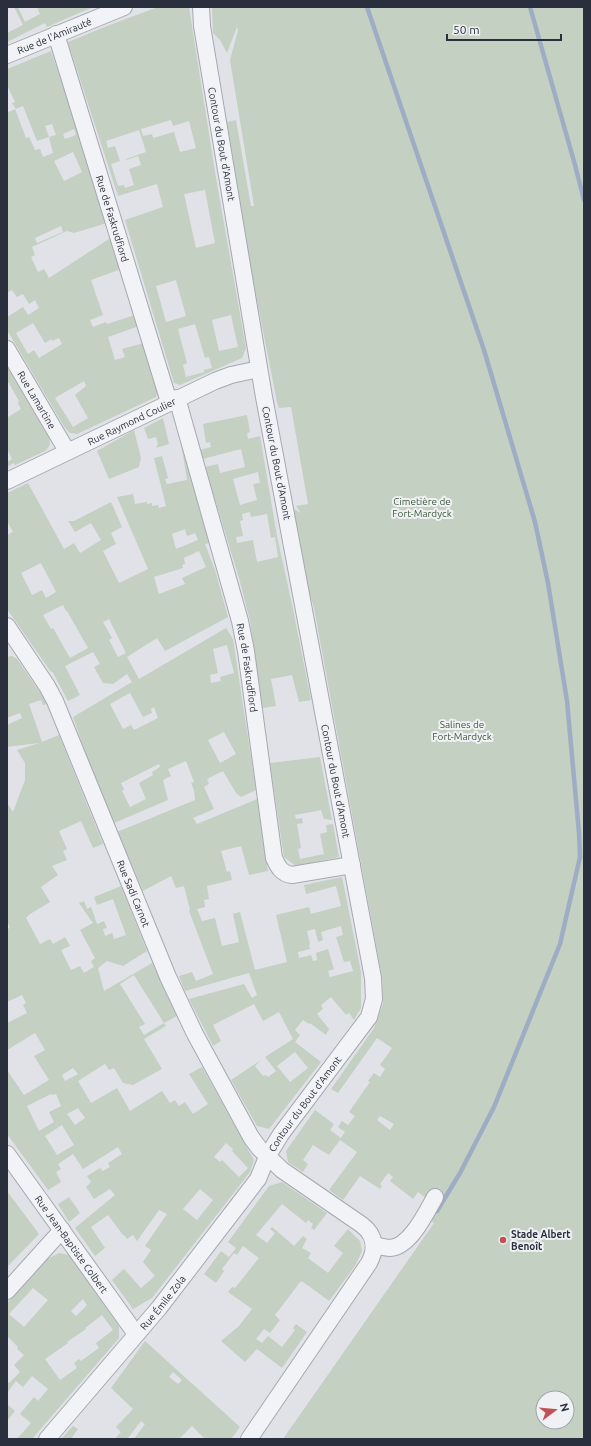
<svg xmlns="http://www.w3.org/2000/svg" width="591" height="1446" font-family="Ubuntu,sans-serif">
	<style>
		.green { fill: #c4d0c2; fill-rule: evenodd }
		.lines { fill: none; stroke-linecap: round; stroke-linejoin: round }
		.stream { stroke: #9eadc4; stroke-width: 4.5 }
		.minor-casing { stroke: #a6a9b1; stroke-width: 18 }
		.minor { stroke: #f2f3f6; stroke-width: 16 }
		.poi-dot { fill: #c05157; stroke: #eff1f5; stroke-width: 1.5 }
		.labels { text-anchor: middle; stroke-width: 4; stroke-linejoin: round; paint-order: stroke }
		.street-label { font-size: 10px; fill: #2a2f3d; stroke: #eff1f5 }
		.park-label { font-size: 10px; fill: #3c5739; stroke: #eff1f5 }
		.poi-label { font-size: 10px; font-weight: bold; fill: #2a2f3d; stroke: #eff1f5; text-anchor: start }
	</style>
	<rect width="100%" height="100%" fill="#e0e2e7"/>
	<g class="green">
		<path d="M14,7H18L25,22L40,14L37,7H93L47,27L45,23L7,42V33L23,25Z"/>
		<path d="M158,7H189L216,178L246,348L242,358L180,385L174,383L125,220L163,207L157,184L118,196L68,42L107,26ZM171,120L173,126L189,121L196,148L180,152L174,132L153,138L152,134L143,136L141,129ZM139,130L146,152L126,159V160L138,156L141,165L129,169L134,185L125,188L124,185L118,186L111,164L120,161L115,146L108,148L106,141ZM205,190L215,243L196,248L184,194ZM176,280L186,316L166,322L156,286ZM231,315L238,347L219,351L212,320ZM195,324L205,358L209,357L212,368L204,370V372L186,377L183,365L187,363L178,329Z"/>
		<path d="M212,7H584V1439H283L434,1223L424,1216L428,1200L418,1192L413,1199L390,1181L393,1177L388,1173L380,1184L382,1186L380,1189L360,1176L343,1200L329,1190L357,1152L340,1140L329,1155L313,1145L303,1160L308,1164L303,1172L288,1162L286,1151L315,1110L334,1124L330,1130L341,1138L345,1132L338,1127L342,1121L348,1125L355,1116L349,1112L370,1082L368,1081L374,1073L380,1077L385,1069L380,1065L392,1048L377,1038L338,1093L331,1089L374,1028L383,1003L382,977L314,608L303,572L294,509L301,513L296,506L308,504L291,407L279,408L277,402L250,265L227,122L236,120L251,206H254L230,60L238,30L237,27L227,53L220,40L213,33ZM380,1116L394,1124L390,1130L377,1120ZM543,1398H567V1422H543Z"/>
		<path d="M51,51L91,168L107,223L74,233L67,231L32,247L35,255L31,257L38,272L44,269L49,278L112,237L121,269L91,280L103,315L90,320L93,327L106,322L107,324L135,315L139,326L108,337L115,360L125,357L122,349L144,343L158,388L156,397L77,434L70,433L65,428L7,330V317L23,307L28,315L39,308L35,300L29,304L23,294L17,297L12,290L7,293V113L15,109L26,138L29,137L35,150L40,149L43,157L53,153L49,137L37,141L23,106L16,109L12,103L15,102L7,85V69ZM52,124L56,135L49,137L45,126ZM74,129L76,135L65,139L63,134ZM73,152L82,172L64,181L54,161ZM61,226L63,232L37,243L35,238ZM33,323L45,343L51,339L52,341L59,338L62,344L39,358L34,350L28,354L16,333ZM84,381L86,386L75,395L88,418L73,427L55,398Z"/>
		<path d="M7,366L49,438C51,443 50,447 45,451L15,465L14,463L7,467V462L12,459L7,449V416L8,417L21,409L18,403L19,401L7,380Z"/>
		<path d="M247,415L250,432L247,433L248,439L260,436L277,536L293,609L311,700L299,702L292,675L271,679L276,706L262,708L250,621L239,578L205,467L218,464L220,473L245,467L241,449L203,459L200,450L211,447L210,442L206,443L203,424ZM258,472L260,483L253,484L257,500L240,505L233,479ZM250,512L251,517L267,514L271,538L275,537L278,557L257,562L253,540L237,543L236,537L243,536L240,521L243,520L242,514Z"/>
		<path d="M163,418L169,444L156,448L158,444L156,437L148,439L144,428Z"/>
		<path d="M134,430L141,458L139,467L109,479L97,451Z"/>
		<path d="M181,442L209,543L205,544L215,570L228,617L165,651L157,638L127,657L139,679L226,628L233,639L256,790L241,797L236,793L223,771L207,779L209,784L204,787L214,809L193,818L197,824L257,799L268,871L249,875L241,846L221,851L227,872L230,871L232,880L207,886L209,899L204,900L205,907L197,909L202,921L215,918L222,946L239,942L233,914L240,912L255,970L287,962L276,915L309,907L311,914L341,906L336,886L306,894L304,885L342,877L361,972V1008L354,1020L349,1013L346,1015L331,997L321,1005L323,1009L317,1014L329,1029L326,1035L310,1023L309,1024L303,1020L295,1030L300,1035L295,1042L321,1062L269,1129L257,1126L231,1080L261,1060L255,1066L263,1076L266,1075L268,1077L276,1071L265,1057L293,1039L279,1012L263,1021L254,1004L213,1025L221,1041L213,1046L189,999L244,984L252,998L257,995L249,973L185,991L179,976L192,972L196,981L213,974L189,911L190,910L184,886L176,888L171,876L143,891L117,832L195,800L194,790L191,783L194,782L186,761L168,769L171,776L163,780L168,800L114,823L86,755L73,717L132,682L127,674L113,684L103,683L94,667L100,664L93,652L65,666L80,695L68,701L52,671L51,672L7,609V535L13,532L7,521V493L28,483L64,549L74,543L80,553L101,540L91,523L75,532L68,521H74L111,502L122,527L111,533L116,544L103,551L119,583L148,569L117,497L133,494L135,504L147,502V504L152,503V506L158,505L159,508L166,506L154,458L162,456L168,478L165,479L167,484L187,480ZM185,529L187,536L195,533L198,540L176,549L172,534ZM199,551L206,567L182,578L185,584L159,594L154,577L183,568L182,565L185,564L184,558ZM41,563L56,592L46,598L42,590L32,595L21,573ZM63,605L66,611H67L88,648L70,658L53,628L51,629L43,615ZM109,619L126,653L118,657L109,640L112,638L103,622ZM227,645L234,673L220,677L221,681L211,683L210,675L218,673L213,649ZM130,693L143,717L152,713L151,709L154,707L158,718L134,730L131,725L123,729L110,704ZM224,732L236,754L220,763L208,740ZM159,764L160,767L152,772L153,775L139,783L146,799L130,807L122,791L124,789L121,783ZM341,926L343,935L336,937L344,962L350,961L353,971L330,977L328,971L334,969L328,949L316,953L317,960L313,961L311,955L299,958L298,952L310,949L309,945L310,944L307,931L315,929L318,942L323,940L321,932ZM295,1052L308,1068L290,1082L277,1066Z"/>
		<path d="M12,656L17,659L48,704L43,705L41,700L29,704L42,742L59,735L103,844L93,848L81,821L59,831L67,849L63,851L67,860L52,866L58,875L41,887L50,902L30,914L26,918L40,944L50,939L53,944L65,937L70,946L61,950L71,970L80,966L84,973L94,967L91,961L95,958L80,930L93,923L79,903L84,901L87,909L91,907L97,924L104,921L107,928L103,929L105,936L112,933L114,939L126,935L113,899L97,905L94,897L121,886L147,951L123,966L107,961L98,968L104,991L152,963L177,1016L164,1023L166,1026L144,1039L162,1069L133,1085L123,1083L114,1068L109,1070L105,1064L78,1081L91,1103L117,1088L130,1111L162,1091L170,1103L175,1100L179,1106L185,1102L193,1114L208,1104L189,1074L202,1067L254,1160L250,1172L152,1298L133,1309L112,1280L124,1269L141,1288L155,1276L143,1262L151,1250L145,1246L167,1214L159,1210L137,1241L133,1235L127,1239L124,1235H123L108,1215L91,1227L105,1248L95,1256L75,1228L115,1195L110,1189L94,1199L86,1187L91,1182L87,1176L100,1168L103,1171L110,1167L108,1163L122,1154L118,1147L83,1169L73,1154L58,1164L61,1169L56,1172L61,1182L48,1190L7,1134V1070L24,1095L49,1080L34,1056L45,1050L35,1033L7,1050V1023L27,1013L23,1005L26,1003L22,995L7,1002V930L10,927L7,921V803L13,812L25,780V763L17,750L39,743L7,747V725L22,718L20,713L7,718V657ZM134,975L164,1023L144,1035L139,1027L145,1024L120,984ZM73,1068L78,1074L65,1081L62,1075ZM51,1094L52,1095L56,1094L61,1106L49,1112L54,1122L39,1131L27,1106ZM78,1108L85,1118L75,1125L67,1114ZM62,1125L74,1145L57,1155L45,1136ZM226,1143L233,1149L232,1151L248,1168L239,1177L222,1160L220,1162L214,1157ZM200,1189L213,1200L197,1220L183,1209Z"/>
		<path d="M320,757L332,820L324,819L321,810L295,815L296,819L302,818L303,823L297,824L301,848L298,849L300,859L324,854L320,834L327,832L326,825L333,824L339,857L296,866L284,857L270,763Z"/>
		<path d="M282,1182L327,1213L314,1230L311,1228L313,1224L308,1220L306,1223L282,1204L256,1235L267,1243L275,1233L270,1229L272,1227L294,1246L303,1236L307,1239L302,1248L311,1253L308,1258L328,1273L343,1253L334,1246L348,1229L360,1241L362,1251L355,1266L329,1301L306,1284L301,1281L275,1315L280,1320L270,1333L264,1329L256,1339L262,1343L268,1336L282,1347L295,1330L293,1328L296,1324L307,1332L282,1368L257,1349L245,1362L221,1341L239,1326L252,1309L228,1292L232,1287L235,1288L259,1258L243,1246L237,1255L234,1253L222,1269L224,1271L216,1283L204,1274L221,1251L229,1257L236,1248L228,1242L269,1186Z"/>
		<path d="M7,1191L39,1234L7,1267L8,1257Z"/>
		<path d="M69,1197L80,1213L69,1222L58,1204Z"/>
		<path d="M59,1253L69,1255L119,1326V1338L32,1439H17L31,1423L20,1414L34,1397L38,1401L48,1389L32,1376L23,1387L16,1381L7,1393V1381L9,1383L20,1372L14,1365L24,1355L17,1349L18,1347L7,1336V1303L45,1260ZM33,1288L48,1300L24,1327L9,1314ZM83,1299L87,1305L76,1316L71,1311ZM102,1315L113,1330L96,1343L99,1348L81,1361L79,1359L74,1363L77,1368L60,1380L45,1359L68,1343L67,1342L86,1329L85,1328Z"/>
		<path d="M145,1341L240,1427L231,1439H205L192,1426L179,1439H134L145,1424L141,1421L128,1438L129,1439H115L121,1432L116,1427L133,1409L111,1388ZM173,1372L182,1380L178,1384L169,1377Z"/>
		<path d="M7,1404L15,1411L7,1421Z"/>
		<path d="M73,1426L78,1429L71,1439H61Z"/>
	</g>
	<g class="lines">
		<g class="stream">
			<path d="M367,7L484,350L535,522L548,583L567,701L579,833L580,857L560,944L494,1107L460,1173L437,1211"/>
			<path d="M530,7L575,165L584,200"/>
		</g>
		<defs>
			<g id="minor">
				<path id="s1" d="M56,34L169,402"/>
				<path id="s2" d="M7,55L124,7"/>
				<path id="s3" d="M7,349L67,451"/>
				<path id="s4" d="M177,398L240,621L246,651L274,858C278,867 282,874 292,875L352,865"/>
				<path id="s5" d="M7,481L215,381L231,375L259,369"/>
				<path id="s6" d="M7,626L47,686L55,701L168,977L195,1034L251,1137L259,1148L282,1170L362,1225C375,1235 377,1248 369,1263L249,1439"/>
				<path id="s7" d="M7,1154L136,1334"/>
				<path d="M374,1245C379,1246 385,1248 390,1248C410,1247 426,1213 435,1197"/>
				<path d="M7,1291L62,1230"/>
				<path id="s8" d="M47,1439L159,1308L258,1179L267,1157L281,1134L369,1017L374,999L373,978L264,397L202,26L201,7"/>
			</g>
		</defs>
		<use href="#minor" class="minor-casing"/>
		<use href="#minor" class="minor"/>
	</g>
	<circle class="poi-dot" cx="503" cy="1240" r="4"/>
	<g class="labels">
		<g class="street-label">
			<text dy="4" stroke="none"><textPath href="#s2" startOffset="51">Rue de l'Amirauté</textPath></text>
			<text transform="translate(222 144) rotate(80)" y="4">Contour du Bout d'Amont</text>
			<text dy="4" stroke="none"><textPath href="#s1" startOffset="193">Rue de Faskrudfiord</textPath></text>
			<text dy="4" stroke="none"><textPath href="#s3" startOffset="59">Rue Lamartine</textPath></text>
			<text dy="4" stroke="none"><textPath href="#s5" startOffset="138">Rue Raymond Coulier</textPath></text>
			<text transform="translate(277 463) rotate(79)" y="4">Contour du Bout d'Amont</text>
			<text dy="4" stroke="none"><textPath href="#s4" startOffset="279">Rue de Faskrudfiord</textPath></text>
			<text transform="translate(336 781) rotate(79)" y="4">Contour du Bout d'Amont</text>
			<text dy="4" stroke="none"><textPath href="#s6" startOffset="297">Rue Sadi Carnot</textPath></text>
			<text dy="4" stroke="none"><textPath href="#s8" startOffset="424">Contour du Bout d'Amont</textPath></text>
			<text dy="4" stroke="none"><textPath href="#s7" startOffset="111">Rue Jean-Baptiste Colbert</textPath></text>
			<text dy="4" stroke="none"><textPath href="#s8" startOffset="179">Rue Émile Zola</textPath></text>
		</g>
		<g class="park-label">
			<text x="422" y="505">Cimetière de<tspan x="422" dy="12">Fort-Mardyck</tspan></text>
			<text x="462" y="728">Salines de<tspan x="462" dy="12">Fort-Mardyck</tspan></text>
		</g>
		<g class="poi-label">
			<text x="511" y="1238">Stade Albert<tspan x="511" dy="12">Benoît</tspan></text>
		</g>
	</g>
	<rect width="591" height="1446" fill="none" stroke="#2a2f3d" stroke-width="16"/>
	<g transform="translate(555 1410) rotate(74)"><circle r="19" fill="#eff1f5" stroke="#a0a3ab"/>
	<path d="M0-3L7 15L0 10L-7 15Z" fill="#c05157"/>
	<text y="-6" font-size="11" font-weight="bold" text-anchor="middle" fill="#2a2f3d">N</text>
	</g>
	<path d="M447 34v6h114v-6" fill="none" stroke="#2a2f3d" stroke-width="2"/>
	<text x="453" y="34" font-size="12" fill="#2a2f3d" stroke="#eff1f5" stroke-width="3" paint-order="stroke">50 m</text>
</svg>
